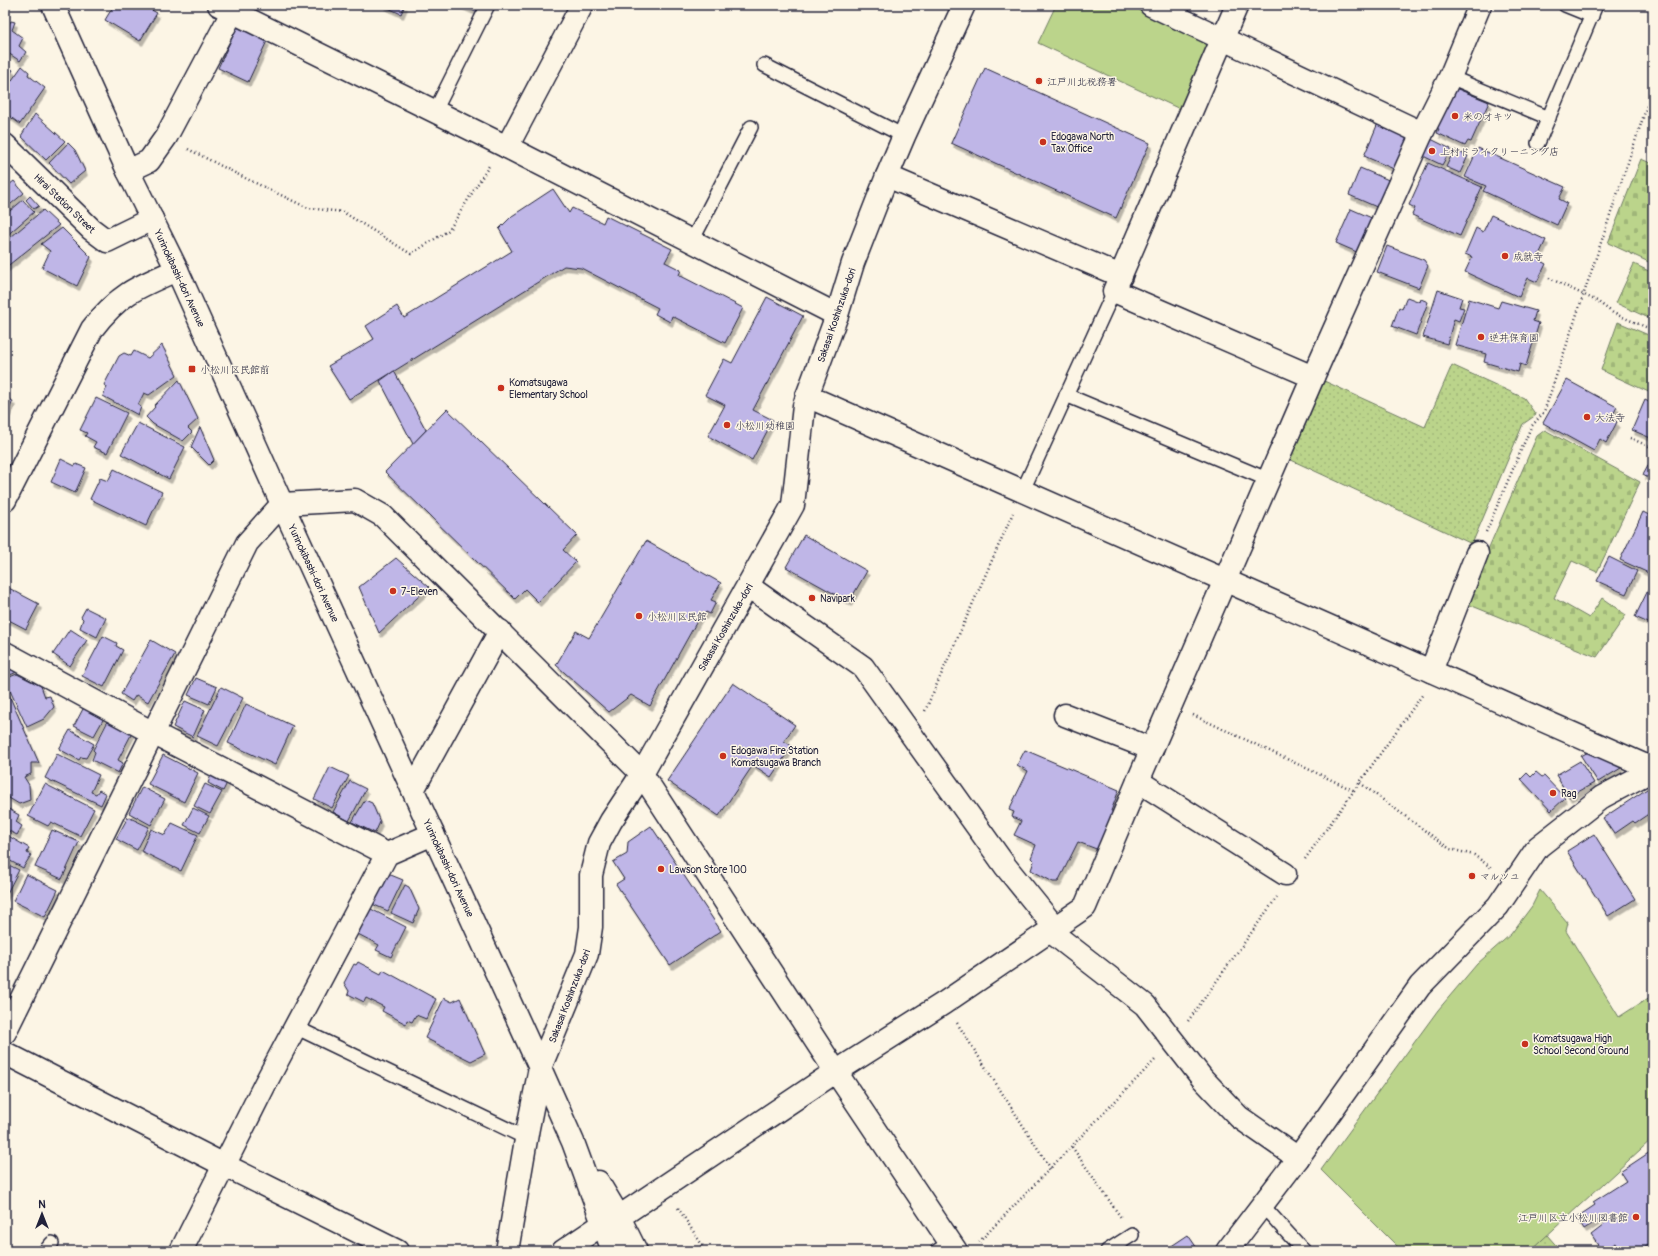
<svg xmlns="http://www.w3.org/2000/svg" width="1658" height="1256" font-family="Pangolin,'Klee One',sans-serif">
	<style>
		.cemetery { fill: url(#cemetery-stones); stroke: #6e7b63 }
		.park { fill: url(#park-dots); stroke: #6e7b63 }
		.pitch { fill: #bbd48b; stroke: #6e7b63 }
		.building { fill: #bfb6e7; stroke: #22223b; filter: url(#shadow) }
		.lines { fill: none; stroke-linecap: round; stroke-linejoin: round }
		.lane-casing { stroke: #22223b; stroke-width: 16 }
		.street-casing { stroke: #22223b; stroke-width: 25 }
		.secondary-casing { stroke: #22223b; stroke-width: 25 }
		.path { stroke: #22223b; stroke-width: 2.5; stroke-dasharray: 1 3; stroke-linecap: butt }
		.lane { stroke: #fcf5e5; stroke-width: 13 }
		.street { stroke: #fcf5e5; stroke-width: 22 }
		.secondary { stroke: #fcf5e5; stroke-width: 22 }
		.poi-dot { fill: #c8321e; stroke: #fcf5e5; stroke-width: 1.5 }
		.labels { text-anchor: middle; stroke-width: 3; stroke-linejoin: round; paint-order: stroke }
		.poi-label { font-size: 10px; fill: #22223b; stroke: #fcf5e5; text-anchor: start }
		.street-label { font-size: 10px; fill: #22223b; stroke: #fcf5e5 }
	</style>
	<defs>
		<pattern id="cemetery-stones" width="16" height="16" patternUnits="userSpaceOnUse"><rect width="16" height="16" fill="#bbd48b"/><path d="M2 7V4a2 2 0 0 1 4 0v3zM10 15v-3a2 2 0 0 1 4 0v3z" fill="#a0b679"/></pattern>
		<pattern id="park-dots" width="8" height="8" patternUnits="userSpaceOnUse"><rect width="8" height="8" fill="#bbd48b"/><path d="M2 2h.1M6 6h.1" fill="none" stroke="#a0b679" stroke-width="1.8" stroke-linecap="round"/></pattern>
		<filter id="shadow"><feDropShadow dx="2.5" dy="4.5" stdDeviation="0" flood-color="#0004"/></filter>
	</defs>
	<rect width="100%" height="100%" fill="#fcf5e5"/>
	<filter id="ink" filterUnits="userSpaceOnUse"><feTurbulence type="fractalNoise" baseFrequency=".025" numOctaves="2"/><feDisplacementMap in="SourceGraphic" scale="8" xChannelSelector="R" yChannelSelector="G"/><feConvolveMatrix kernelMatrix="1 2 1 2 8 2 1 2 1" color-interpolation-filters="sRGB"/></filter>
	<g filter="url(#ink)">
		<g class="cemetery">
			<path d="M1641,159L1653,164V264L1608,243Z"/>
			<path d="M1634,264L1653,273V320L1616,303Z"/>
			<path d="M1618,322L1653,337V394L1601,370Z"/>
			<path d="M1545,430L1640,482L1597,572L1572,561L1554,598L1589,618L1602,598L1626,615L1597,657L1465,603L1537,436Z"/>
		</g>
		<g class="park">
			<path d="M1452,365L1524,398L1536,415L1523,424L1472,544L1289,459L1322,380L1425,427Z"/>
			<path d="M1547,1235L1561,1251H1530Z"/>
		</g>
		<g class="pitch">
			<path d="M1056,5H1135L1214,41L1182,110L1038,43Z"/>
			<path d="M1540,890L1568,923L1566,931L1619,1017L1653,995V1138L1530,1251H1402L1321,1170L1438,1010L1477,964L1511,934L1532,906Z"/>
		</g>
		<g class="building">
			<path d="M114,5H143L157,13L140,41L105,20Z"/>
			<path d="M382,5H405L401,14Z"/>
			<path d="M460,5H479L476,12Z"/>
			<path d="M11,21L15,22L12,30L23,38L19,46L26,52L20,61L5,51V30Z"/>
			<path d="M237,27L267,41L248,82L218,68Z"/>
			<path d="M5,65L13,70L5,82Z"/>
			<path d="M22,66L29,72L28,75L45,88L20,124L5,113V90Z"/>
			<path d="M985,68L1150,143L1116,218L951,143Z"/>
			<path d="M1453,87L1489,102L1471,142L1468,141L1465,146L1437,133L1439,129L1435,128Z"/>
			<path d="M35,114L65,141L46,160L21,136Z"/>
			<path d="M1378,123L1411,138L1396,170L1364,156Z"/>
			<path d="M1431,139L1451,149L1442,165L1423,156Z"/>
			<path d="M68,143L75,150L85,171L69,184L49,163Z"/>
			<path d="M1478,148L1565,187L1559,199L1567,203L1557,225L1483,191L1486,186L1465,177Z"/>
			<path d="M1454,150L1468,156L1460,173L1446,167Z"/>
			<path d="M1428,163L1482,187L1460,236L1412,215L1415,208L1409,205Z"/>
			<path d="M1360,168L1391,181L1379,208L1349,195Z"/>
			<path d="M14,181L24,193L5,209V188Z"/>
			<path d="M553,189L569,213L572,208L603,223L606,216L672,249L665,262L681,270L679,275L743,308L725,343L672,316L670,322L655,314L658,308L581,268L564,266L349,399L328,366L374,339L366,326L397,306L404,318L512,251L499,229L512,216Z"/>
			<path d="M30,196L39,206L34,209L26,200Z"/>
			<path d="M23,200L34,212L5,237V215Z"/>
			<path d="M1351,209L1374,219L1359,253L1336,243Z"/>
			<path d="M43,210L59,225L5,268V242Z"/>
			<path d="M1491,215L1546,240L1537,259L1546,264L1537,282L1528,278L1519,297L1465,272L1472,257L1465,254L1476,228L1483,232Z"/>
			<path d="M62,228L91,257L77,286L42,268L50,251L41,244Z"/>
			<path d="M1387,246L1424,260L1428,266L1419,288L1377,272Z"/>
			<path d="M1438,290L1462,298L1459,307L1464,308L1459,321L1454,319L1447,344L1423,337Z"/>
			<path d="M767,297L803,316L753,410L773,420L752,460L708,436L725,405L705,395L724,359L732,363Z"/>
			<path d="M1407,297L1420,302L1421,299L1428,302L1416,335L1392,326L1399,307L1402,309Z"/>
			<path d="M1469,299L1498,308L1501,301L1536,311L1533,321L1539,323L1526,366L1520,364L1518,372L1484,362L1486,354L1455,345Z"/>
			<path d="M162,345L177,375L149,395L144,393L138,405L141,407L138,415L103,396L107,387L104,385L119,356L124,353L131,356L134,351L148,358Z"/>
			<path d="M394,371L426,430L413,444L380,381Z"/>
			<path d="M179,380L198,419L188,428L192,432L183,441L153,424L146,417L155,407L154,406Z"/>
			<path d="M1567,380L1617,407L1611,418L1617,422L1606,443L1600,439L1594,451L1543,423Z"/>
			<path d="M1652,397H1653V439L1632,430L1645,400L1649,402Z"/>
			<path d="M5,398L13,401L5,418Z"/>
			<path d="M96,398L127,413L107,453L93,447L96,442L85,436L87,433L80,430Z"/>
			<path d="M447,409L577,535L563,550L576,562L538,602L525,589L515,599L385,472Z"/>
			<path d="M138,423L185,447L169,479L121,454Z"/>
			<path d="M200,427L214,460L209,465L191,447Z"/>
			<path d="M1653,457V481L1643,475Z"/>
			<path d="M61,459L75,466L76,464L86,468L75,493L51,482Z"/>
			<path d="M114,469L162,492L146,526L90,499L100,478L108,481Z"/>
			<path d="M1643,512L1653,517V575L1620,560Z"/>
			<path d="M804,535L867,571L849,602L786,567Z"/>
			<path d="M646,541L721,583L711,600L716,602L710,614L706,612L704,615L701,614L650,706L631,695L609,712L556,665L576,631L589,638Z"/>
			<path d="M1609,557L1637,571L1626,594L1597,581Z"/>
			<path d="M396,558L429,587L379,633L359,587Z"/>
			<path d="M1652,582H1653V625L1635,617Z"/>
			<path d="M5,586L39,604L26,629L5,618Z"/>
			<path d="M86,608L106,618L97,637L80,628L83,619L81,617Z"/>
			<path d="M70,629L87,640L70,666L53,654Z"/>
			<path d="M103,636L117,643L116,646L123,650L104,687L82,676Z"/>
			<path d="M151,640L175,654L148,702L136,695L132,701L121,694Z"/>
			<path d="M5,665L17,672L5,677Z"/>
			<path d="M17,674L41,686L45,697L50,696L54,707L44,719L27,727L5,680V679Z"/>
			<path d="M196,678L217,687L209,704L188,695Z"/>
			<path d="M733,683L795,725L784,741L792,746L771,777L753,765L719,816L667,781Z"/>
			<path d="M5,686L39,763H31V774L24,777L29,785L30,800L19,804L9,798L5,791Z"/>
			<path d="M221,687L243,698L218,746L197,736Z"/>
			<path d="M185,701L205,710L193,737L173,727Z"/>
			<path d="M246,704L293,726L275,765L228,743Z"/>
			<path d="M84,707L104,718L94,736L74,726Z"/>
			<path d="M108,721L132,733L118,760L123,763L118,773L92,760L95,752L93,750Z"/>
			<path d="M70,730L94,744L86,758L81,757L79,760L59,749Z"/>
			<path d="M1025,750L1119,790L1111,811L1115,812L1099,850L1078,842L1058,882H1053L1031,870L1034,861L1031,858L1036,845L1014,835L1021,821L1012,817L1014,812L1009,810L1028,771L1017,765Z"/>
			<path d="M1592,750L1618,763L1621,768L1598,782L1581,756Z"/>
			<path d="M57,754L99,775L91,792L96,794L99,790L106,794L101,805L45,778Z"/>
			<path d="M163,755L198,773L184,802L148,784Z"/>
			<path d="M1580,761L1594,783L1569,797L1556,775Z"/>
			<path d="M330,767L349,776L332,808L314,799Z"/>
			<path d="M1536,772L1542,777L1544,776L1565,798L1551,811L1521,779L1527,773L1531,777Z"/>
			<path d="M211,775L227,783L223,791L208,783Z"/>
			<path d="M350,781L366,789L349,821L333,812Z"/>
			<path d="M45,784L94,809L80,836L51,822L48,826L28,816Z"/>
			<path d="M205,784L222,792L210,814L194,806Z"/>
			<path d="M1653,785V811L1635,823L1633,821L1614,834L1603,818Z"/>
			<path d="M142,787L165,799L151,825L129,813Z"/>
			<path d="M365,800L372,803L380,822L375,833L352,822Z"/>
			<path d="M5,807L19,815L16,822L22,826L17,835L5,829Z"/>
			<path d="M193,808L209,816L200,833L184,825Z"/>
			<path d="M128,817L149,827L137,850L116,839Z"/>
			<path d="M172,823L198,835L181,871L141,851L151,829L165,835Z"/>
			<path d="M651,826L721,931L670,965L616,884L624,879L613,862L627,854L628,842Z"/>
			<path d="M52,830L79,842L62,879L35,867Z"/>
			<path d="M5,834L29,848L27,853L31,855L23,868L5,858Z"/>
			<path d="M1594,834L1635,899L1608,916L1567,851Z"/>
			<path d="M5,863L19,870L5,897Z"/>
			<path d="M386,873L403,880L388,911L372,904Z"/>
			<path d="M26,874L58,890L45,917L13,901Z"/>
			<path d="M405,885L409,887L419,909L413,923L391,913Z"/>
			<path d="M369,908L406,927L391,957L376,950L379,945L356,933Z"/>
			<path d="M358,962L381,974L383,970L436,999L426,1019L416,1015L412,1022L407,1020L406,1024L382,1011L384,1007L366,998L364,1002L348,994L349,991L344,983L354,964L356,965Z"/>
			<path d="M444,998L452,1002L460,998L485,1054L471,1061L425,1038Z"/>
			<path d="M1650,1152L1653,1157V1242L1639,1251H1621L1616,1243L1602,1251L1591,1235L1604,1225L1600,1219L1584,1229L1577,1217L1595,1205L1593,1202L1626,1181L1620,1172Z"/>
			<path d="M1188,1235L1199,1251H1164Z"/>
		</g>
		<g class="lines">
			<defs>
				<g id="lane">
					<path d="M1565,5L1592,16"/>
					<path d="M764,65L904,136"/>
					<path d="M1450,77L1549,118"/>
					<path d="M435,111L488,5"/>
					<path d="M1538,143L1596,5"/>
					<path d="M692,241L751,127"/>
					<path d="M1066,395L1269,480"/>
					<path d="M1023,490L1114,291"/>
					<path d="M295,1027L526,1138"/>
					<path d="M1262,1205L1304,1251"/>
					<path d="M45,1251L52,1243"/>
					<path d="M937,1251L951,1242"/>
					<path d="M1107,1251L1132,1235"/>
				</g>
				<g id="street">
					<path d="M219,5L507,147L837,315"/>
					<path d="M1151,5L1422,133"/>
					<path d="M1237,5L1114,291L1313,377"/>
					<path d="M5,145L91,229L107,241L152,219"/>
					<path d="M507,147L582,5"/>
					<path d="M128,171L149,161L166,137L236,5"/>
					<path d="M887,176L1121,276"/>
					<path d="M807,396L1653,769"/>
					<path d="M748,586L863,667L1006,867L1048,919L1055,935L1145,1005L1202,1078L1239,1117L1298,1158"/>
					<path d="M5,653L153,733L387,854"/>
					<path d="M1431,671L1477,553"/>
					<path d="M1065,715L1152,749"/>
					<path d="M1138,781L1285,874"/>
					<path d="M413,790L500,631"/>
					<path d="M5,1032L247,543L282,504L355,500L383,516L642,774L836,1072L956,1251"/>
					<path d="M5,1053L224,1165L397,1251"/>
					<path d="M619,1217L826,1078L944,1003L1085,907L1138,781L1313,377L1422,133L1450,77L1480,5"/>
					<path d="M181,1251L265,1084L387,854L433,834"/>
					<path d="M563,1251L603,1224"/>
				</g>
				<g id="secondary">
					<path d="M53,5L128,171L177,270L282,504L540,1068L573,1142L613,1251"/>
					<path d="M5,500L92,329C119,294 137,287 177,270"/>
					<path d="M598,1182L619,1217L636,1251"/>
					<path d="M507,1251L528,1128L540,1068L587,954L591,927V875L599,843L611,821L642,774L793,505L804,406L807,396L837,315L853,263L887,176L904,136L964,5"/>
					<path d="M1227,1251L1298,1158L1420,986L1498,906L1538,847L1602,797L1653,770"/>
				</g>
			</defs>
			<use href="#lane" class="lane-casing"/>
			<use href="#street" class="street-casing"/>
			<use href="#secondary" class="secondary-casing"/>
			<g class="path">
				<path d="M188,149L247,179L308,208L343,212L411,254L449,230L489,166"/>
				<path d="M1549,278L1597,301L1613,313L1653,330"/>
				<path d="M1630,438L1653,448"/>
				<path d="M1486,532L1531,427L1544,412L1653,88"/>
				<path d="M925,711L1013,513"/>
				<path d="M1193,715L1355,791"/>
				<path d="M1360,783L1450,849L1474,855L1493,869"/>
				<path d="M1305,859L1423,694"/>
				<path d="M1188,1021L1277,897"/>
				<path d="M957,1023L1051,1169"/>
				<path d="M1072,1147L1122,1219"/>
				<path d="M678,1208L706,1251"/>
				<path d="M979,1242L1156,1059"/>
			</g>
			<use href="#lane" class="lane"/>
			<use href="#street" class="street"/>
			<use href="#secondary" class="secondary"/>
		</g>
	</g>
	<g class="poi-dot">
		<circle cx="1039" cy="81" r="4"/>
		<circle cx="1455" cy="116" r="4"/>
		<circle cx="1043" cy="142" r="4"/>
		<circle cx="1432" cy="151" r="4"/>
		<circle cx="1505" cy="256" r="4"/>
		<circle cx="1481" cy="337" r="4"/>
		<rect x="188" y="365" width="8" height="8" rx="2"/>
		<circle cx="501" cy="388" r="4"/>
		<circle cx="1587" cy="417" r="4"/>
		<circle cx="727" cy="425" r="4"/>
		<circle cx="393" cy="591" r="4"/>
		<circle cx="812" cy="598" r="4"/>
		<circle cx="639" cy="616" r="4"/>
		<circle cx="723" cy="756" r="4"/>
		<circle cx="1553" cy="793" r="4"/>
		<circle cx="661" cy="869" r="4"/>
		<circle cx="1472" cy="876" r="4"/>
		<circle cx="1525" cy="1044" r="4"/>
		<circle cx="1636" cy="1217" r="4"/>
	</g>
	<g class="labels">
		<g class="poi-label">
			<text x="1047" y="85">江戸川北税務署</text>
			<text x="1463" y="120">米のオキツ</text>
			<text x="1051" y="140">Edogawa North<tspan x="1051" dy="12">Tax Office</tspan></text>
			<text x="1440" y="155">上村ドライクリーニング店</text>
			<text x="1513" y="260">成就寺</text>
			<text x="1489" y="341">逆井保育園</text>
			<text x="200" y="373">小松川区民館前</text>
			<text x="509" y="386">Komatsugawa<tspan x="509" dy="12">Elementary School</tspan></text>
			<text x="1595" y="421">大法寺</text>
			<text x="735" y="429">小松川幼稚園</text>
			<text x="401" y="595">7-Eleven</text>
			<text x="820" y="602">Navipark</text>
			<text x="647" y="620">小松川区民館</text>
			<text x="731" y="754">Edogawa Fire Station<tspan x="731" dy="12">Komatsugawa Branch</tspan></text>
			<text x="1561" y="797">Rag</text>
			<text x="669" y="873">Lawson Store 100</text>
			<text x="1480" y="880">マルツユ</text>
			<text x="1533" y="1042">Komatsugawa High<tspan x="1533" dy="12">School Second Ground</tspan></text>
			<text x="1628" y="1221" text-anchor="end">江戸川区立小松川図書館</text>
		</g>
		<g class="street-label">
			<text transform="translate(65 203) rotate(44)" y="4">Hirai Station Street</text>
			<text transform="translate(180 278) rotate(65)" y="4">Yurinokibashi-dori Avenue</text>
			<text transform="translate(836 315) rotate(-71)" y="4">Sakasai Koshinzuka-dori</text>
			<text transform="translate(314 573) rotate(65)" y="4">Yurinokibashi-dori Avenue</text>
			<text transform="translate(725 627) rotate(-60)" y="4">Sakasai Koshinzuka-dori</text>
			<text transform="translate(449 868) rotate(65)" y="4">Yurinokibashi-dori Avenue</text>
			<text transform="translate(569 996) rotate(-69)" y="4">Sakasai Koshinzuka-dori</text>
		</g>
	</g>
	<rect width="1658" height="1256" fill="none" stroke="#fcf5e5" stroke-width="20"/>
	<rect x="10" y="10" width="1638" height="1236" fill="none" stroke="#22223b" stroke-width="1.5" filter="url(#ink)"/>
	<g transform="translate(42 1214)" stroke="#fcf5e5" stroke-width="3" paint-order="stroke">
	<path d="M0-3L7 15L0 10L-7 15Z" fill="#22223b"/>
	<text y="-6" font-size="11" font-weight="bold" text-anchor="middle" fill="#22223b">N</text>
	</g>
</svg>
